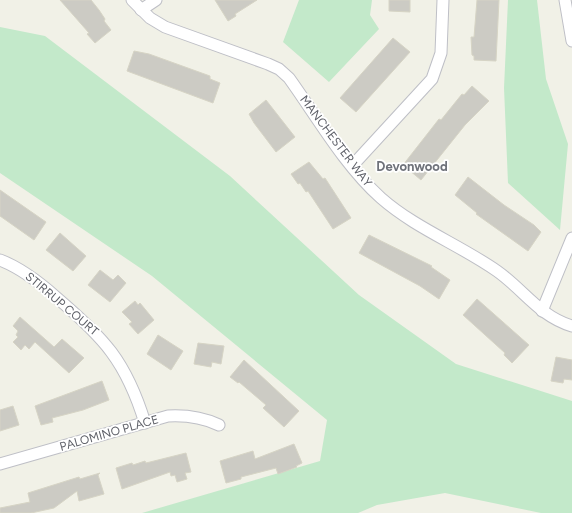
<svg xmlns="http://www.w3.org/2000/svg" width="572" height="513" font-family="Figtree,sans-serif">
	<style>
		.green { fill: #c3e9ca }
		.building { fill: #cccbc4; stroke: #d6d4c5 }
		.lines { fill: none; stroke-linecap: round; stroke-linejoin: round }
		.minor-casing { stroke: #bebfc6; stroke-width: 13 }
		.minor { stroke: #fff; stroke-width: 11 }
		.labels { text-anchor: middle; stroke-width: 3.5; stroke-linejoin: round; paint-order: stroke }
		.street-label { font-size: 12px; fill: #5e6068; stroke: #fff }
		.neighbourhood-label { font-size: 13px; font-weight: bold; fill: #6f727a; stroke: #fff }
	</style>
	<rect width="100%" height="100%" fill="#f1f1e7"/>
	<g class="green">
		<path d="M299,0H372L370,15L379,29L329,82L283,42Z"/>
		<path d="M508,0H537L546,79L568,144L560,230L508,183L504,88Z"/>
		<path d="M0,27L45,36L230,176L359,295L456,364L572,401V513H541L445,493L377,505L358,513H142L320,461L327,420L152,276L0,173Z"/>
	</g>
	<g class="building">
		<path d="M60,0H91L99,10L105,19L104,21L111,30L95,43L87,34L89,33Z"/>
		<path d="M215,0H257L235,14L236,16L228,21Z"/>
		<path d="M389,0H410V12L389,11Z"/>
		<path d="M477,0H499L496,61L474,60V56L472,55L471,37H474Z"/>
		<path d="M393,38L410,52L356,112L340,98Z"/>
		<path d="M134,51L149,54L210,76V79L220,83L213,103L127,71Z"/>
		<path d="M472,86L489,101L465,125L421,180L403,165L439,119L441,120L462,94L464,95Z"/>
		<path d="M266,100L295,137L276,152L254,123L249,114Z"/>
		<path d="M309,162L323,179L325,178L351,218L333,229L308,191L306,192L300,183L298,184L291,174Z"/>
		<path d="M468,177L504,205L534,225L541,232L528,251L476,214L477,213L455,195Z"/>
		<path d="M0,190L46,222L34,240L0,216Z"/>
		<path d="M60,233L86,256L73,271L46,250Z"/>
		<path d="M369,235L432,266L431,267L450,280L439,299L420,286L359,253Z"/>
		<path d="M100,270L113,280L118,275L126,283L110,302L88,285Z"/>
		<path d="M477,299L529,345L512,363L504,355L505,353L463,315Z"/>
		<path d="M135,301L138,305L140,303L154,320L138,334L129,324L132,322L122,312Z"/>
		<path d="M20,317L54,347L62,339L84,358L69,373L35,342L29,349L25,345L21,350L13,342L18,337L16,335L18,331L13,326Z"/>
		<path d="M158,335L183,351L171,370L147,354Z"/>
		<path d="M198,343L224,346L221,364L212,362L211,367L194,364Z"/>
		<path d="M556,357L572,360V380L564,379L563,383L551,381Z"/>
		<path d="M244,360L299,411L284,427L263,408L266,405L239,382L238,383L230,377Z"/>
		<path d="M102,381L109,400L83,410L52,418L53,422L41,425L35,406Z"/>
		<path d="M13,406L19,425L0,431V410Z"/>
		<path d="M294,444L302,463L296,466L297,467L278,474L276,468L241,477V479L226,483L220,461L253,451L255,459Z"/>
		<path d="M186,453L191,472L185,473L187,479L177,482L175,475L171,476L170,472L122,489L116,468L132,463L133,465L145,461L146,463Z"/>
		<path d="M100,473L98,475L104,494L79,501L77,491L54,508L31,513H0V508L30,502L28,493L79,477L80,479Z"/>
	</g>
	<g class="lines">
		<defs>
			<g id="minor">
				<path d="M132,0L150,18L165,27L268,64L279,69L289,78C317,117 345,166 381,198C415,228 460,245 497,271C524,290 539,316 572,326"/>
				<path d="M565,0L572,41"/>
				<path d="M141,10L156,0"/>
				<path d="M352,166L432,79L441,53L443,0"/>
				<path d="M0,260C21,268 39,282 56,297C104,338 126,361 145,423"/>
				<path d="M542,311L572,238"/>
				<path d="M0,464L168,416C186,415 202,417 219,425"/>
			</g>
		</defs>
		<use href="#minor" class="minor-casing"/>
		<use href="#minor" class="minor"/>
	</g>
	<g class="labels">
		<g class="street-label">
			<text transform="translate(336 141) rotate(53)" y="4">MANCHESTER WAY</text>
			<text transform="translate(62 304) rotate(40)" y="4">STIRRUP COURT</text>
			<text transform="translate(109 433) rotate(-16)" y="4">PALOMINO PLACE</text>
		</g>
		<g class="neighbourhood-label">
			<text x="412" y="171">Devonwood</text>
		</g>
	</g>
</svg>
